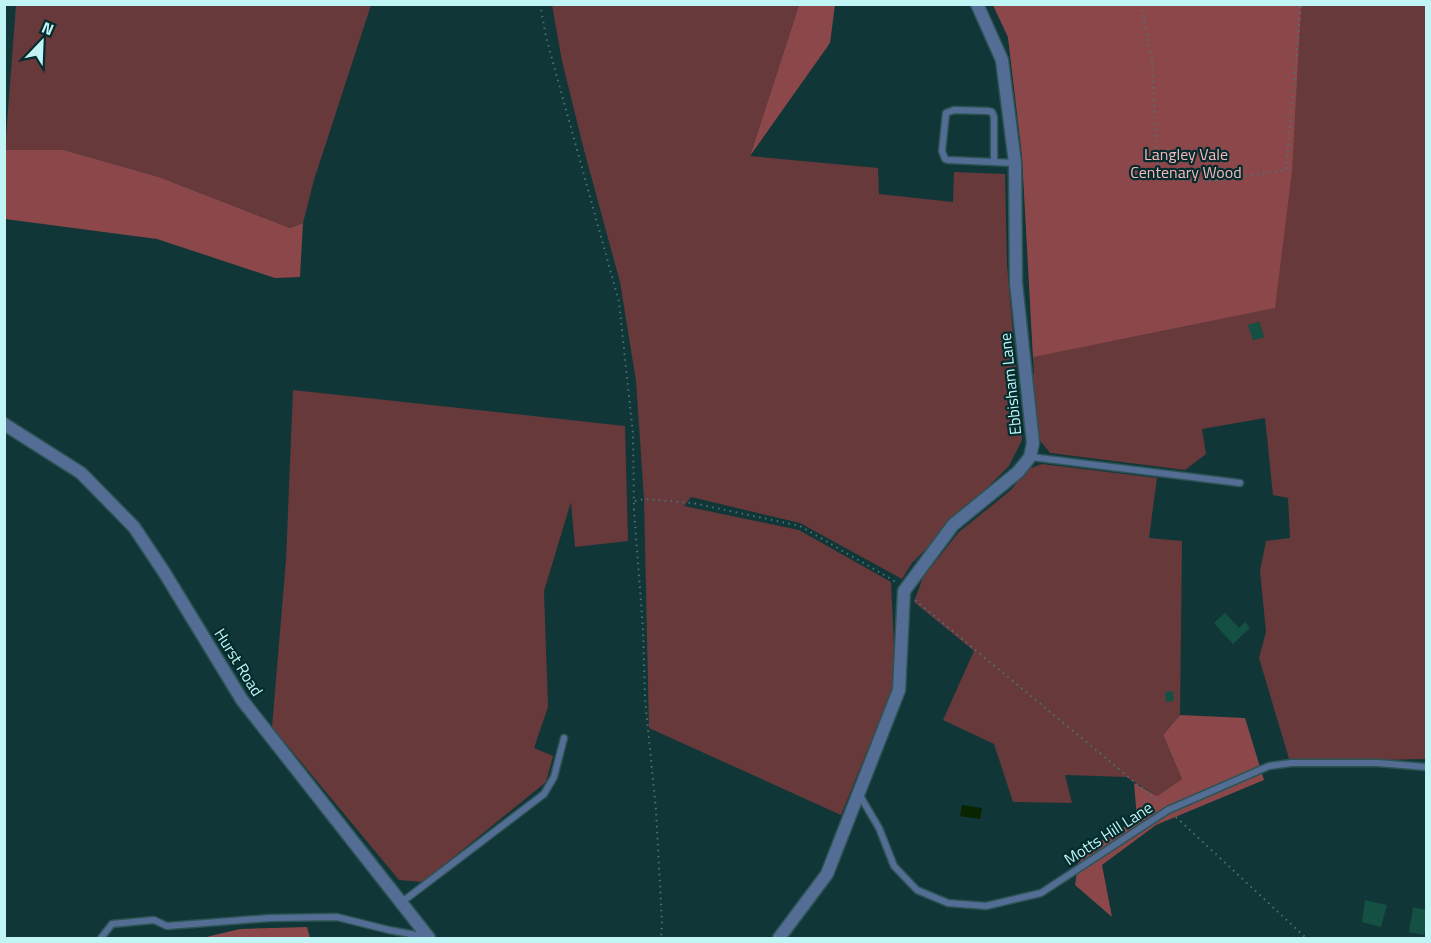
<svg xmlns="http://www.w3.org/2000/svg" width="1431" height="943" font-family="'Titillium Web',sans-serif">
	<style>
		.green { fill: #67393b; fill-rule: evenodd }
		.forest { fill: #8c474b }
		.water { fill: #082500 }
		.building { fill: #155045 }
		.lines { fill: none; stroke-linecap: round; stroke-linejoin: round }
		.service-casing { stroke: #2c5455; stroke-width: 9 }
		.minor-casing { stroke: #2c5455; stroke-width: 15 }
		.path { stroke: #497475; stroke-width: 2; stroke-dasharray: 1.5 4.5; stroke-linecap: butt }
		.service { stroke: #536d94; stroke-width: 6 }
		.minor { stroke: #536d94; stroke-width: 12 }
		.labels { text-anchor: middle; stroke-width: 4.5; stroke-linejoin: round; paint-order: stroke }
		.park-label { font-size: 16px; fill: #f9b9ba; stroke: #042b2d }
		.street-label { font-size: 16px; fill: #c0f4f5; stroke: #042b2d }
	</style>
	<rect width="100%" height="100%" fill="#103637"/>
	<g class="green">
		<path d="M16,5H371L314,180L303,223L290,228L159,177L64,150H5Z"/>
		<path d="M552,5H799L750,156L878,168L879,194L953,202L954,172L1005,174L1007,264L1022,440L1009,466L912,563L902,579L800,523L691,497L684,506L799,530L891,582L894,648L892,690L841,815L649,728L644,499L636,381L620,282L584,150L562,61Z"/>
		<path d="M993,5H1426V759L1290,762L1259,658L1266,632L1260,571L1266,541L1290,538L1288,498L1273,495L1265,418L1202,429L1206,454L1185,470L1050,453L1038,438L1026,374H1034L1022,155L1008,37ZM1259,322L1264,337L1253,340L1249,325Z"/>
		<path d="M293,390L625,426L628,541L575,547L571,502L544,591L548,707L534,748L553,756L546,782L423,882L399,880L272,727L286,560Z"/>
		<path d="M1042,464L1157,478L1149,538L1182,541L1180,715L1163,735L1182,779L1157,796L1126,777L1065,775L1072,803L1013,802L994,744L943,720L974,651L914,602L923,577L959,532L1011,490L1028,469Z"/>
	</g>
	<g class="forest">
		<path d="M799,5H835L830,43L750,156Z"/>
		<path d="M993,5H1301L1292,171L1275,308L1033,357L1022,155L1008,37Z"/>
		<path d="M5,150H64L159,177L290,228L303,223L300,277L275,278L157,239L5,219Z"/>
		<path d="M1180,715L1245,718L1264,780L1156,825L1102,865L1112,917L1075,885L1080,854L1137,819L1134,783L1157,796L1182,779L1163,735Z"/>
		<path d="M307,927L310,938H202L240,929Z"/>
	</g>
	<path class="water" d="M962,805L982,808L980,819L960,816Z"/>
	<g class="building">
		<path d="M1259,322L1264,337L1253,340L1248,325Z"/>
		<path d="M1225,613L1239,628L1245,622L1250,628L1233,644L1214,623Z"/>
		<path d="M1173,691L1174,701L1166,702L1165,692Z"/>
		<path d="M1365,900L1387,905L1381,927L1362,922Z"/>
		<path d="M1413,907L1426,910V929L1424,935L1409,932Z"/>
	</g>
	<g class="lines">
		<defs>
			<g id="service">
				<path d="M994,162V117L992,112L988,111L954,110L946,113L942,151L945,159L948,160L1015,163"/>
				<path d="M1031,457L1240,483"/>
				<path d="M859,794L879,828L894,866L917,890L948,903L986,906L1041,893L1168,810L1269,766L1291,763H1378L1426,767"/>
				<path d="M402,902L544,794L554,777L564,738"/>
				<path d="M101,938L112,924L154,920L167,926L270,918L337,917L389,930L427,937"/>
			</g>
			<g id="minor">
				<path d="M4,424L81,473L134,527L164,572L242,700L429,938"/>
				<path d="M779,938L827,874L899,690L904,591L953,525L1018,472L1030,457L1033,443L1016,283L1015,163L1002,60L977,4"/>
			</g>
		</defs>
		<use href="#service" class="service-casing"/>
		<use href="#minor" class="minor-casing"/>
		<g class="path">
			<path d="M540,4L546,37L619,302L633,434L634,510L643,629L645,699L656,810L662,923L661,938"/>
			<path d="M1141,4L1152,59L1157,169L1171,179L1215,181L1286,170L1301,4"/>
			<path d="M635,501L644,499L693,503L800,526L896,582"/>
			<path d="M915,600L1160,803"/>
			<path d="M1176,817L1306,938"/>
		</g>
		<use href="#service" class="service"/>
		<use href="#minor" class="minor"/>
	</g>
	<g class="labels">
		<g class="park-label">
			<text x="1186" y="160">Langley Vale<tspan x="1186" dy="18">Centenary Wood</tspan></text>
		</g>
		<g class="street-label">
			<text transform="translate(1010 384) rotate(-96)" y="6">Ebbisham Lane</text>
			<text transform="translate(239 662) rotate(58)" y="6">Hurst Road</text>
			<text transform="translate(1108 833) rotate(-33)" y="6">Motts Hill Lane</text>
		</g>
	</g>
	<rect width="1431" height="943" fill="none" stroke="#c0f4f5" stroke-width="12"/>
	<g transform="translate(42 42) rotate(23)" stroke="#042b2d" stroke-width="4.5" paint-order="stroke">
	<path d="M0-4.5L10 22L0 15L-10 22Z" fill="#c0f4f5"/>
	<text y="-9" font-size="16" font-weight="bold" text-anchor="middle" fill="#c0f4f5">N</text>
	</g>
</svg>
